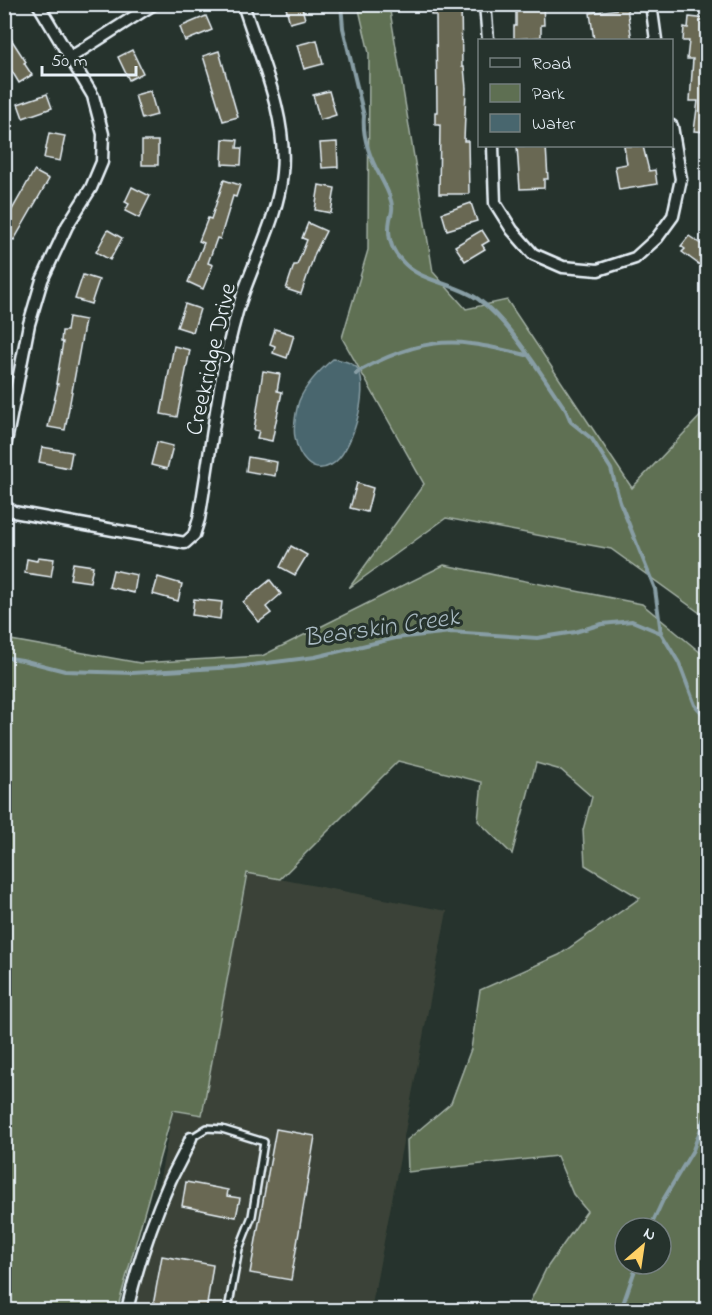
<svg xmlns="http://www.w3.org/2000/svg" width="712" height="1315" font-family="'Indie Flower',sans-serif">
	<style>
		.built { fill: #3a4338 }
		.green { fill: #5e6f52; stroke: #a3b0a5; stroke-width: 1.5; fill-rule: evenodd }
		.water { fill: #48666e; stroke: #889ea5; stroke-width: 1.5 }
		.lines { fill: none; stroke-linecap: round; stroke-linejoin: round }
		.stream { stroke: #889ea5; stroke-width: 4 }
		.building { fill: #696853; stroke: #e8f1f8; stroke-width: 1.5 }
		.lane-casing { stroke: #e8f1f8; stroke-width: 10 }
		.street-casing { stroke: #e8f1f8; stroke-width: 15 }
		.lane { stroke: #26332d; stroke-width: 5 }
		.street { stroke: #26332d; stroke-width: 10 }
		.labels { text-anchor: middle; stroke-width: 6; stroke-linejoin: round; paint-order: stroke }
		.street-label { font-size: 24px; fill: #e8f1f8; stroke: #26332d }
		.water-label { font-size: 26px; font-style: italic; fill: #a8b9c1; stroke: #26332d }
	</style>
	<rect width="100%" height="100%" fill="#26332d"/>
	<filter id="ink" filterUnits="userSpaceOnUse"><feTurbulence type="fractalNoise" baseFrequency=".0167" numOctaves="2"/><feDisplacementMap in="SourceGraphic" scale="12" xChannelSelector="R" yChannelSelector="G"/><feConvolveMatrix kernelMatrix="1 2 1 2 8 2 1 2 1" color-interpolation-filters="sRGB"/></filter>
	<g filter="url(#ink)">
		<path class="built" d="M248,873L447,911L371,1310H135L173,1110L202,1115Z"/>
		<g class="green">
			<path d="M358,5H389L433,272L466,309L507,300L632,488L707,409V618L611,549L446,518L349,588L424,484L342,338L368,250L369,53Z"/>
			<path d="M444,565L642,604L707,658V1310H526L546,1269L587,1211L573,1194L557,1156L408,1172L407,1140L451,1103L471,1049L480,990L559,955L640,898L585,865L583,830L592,797L561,770L536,763L512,854L478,821L482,782L398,761L280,879L247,873L202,1115L173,1110L117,1310H5V639L140,663L262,656ZM625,1228H661V1264H625Z"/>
		</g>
		<path class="water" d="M333,359C340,359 354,363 358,369C370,390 352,454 331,465C311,476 298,456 295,437C293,429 296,410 299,401C306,384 320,370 333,359Z"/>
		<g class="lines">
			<g class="stream">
				<path d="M341,4L343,28L364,116C362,137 370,158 380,176C385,186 391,195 392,206C393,210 391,215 390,219C387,235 390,249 402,261C421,283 454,282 478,299C511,323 542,376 566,410L571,422L592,439L611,469L620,502L655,589L661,633"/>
				<path d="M356,374L359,371C394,352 430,338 471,344C489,346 508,351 526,355"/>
				<path d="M4,657L22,660L65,671L132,673L235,667L315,657L396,638L451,632L537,638L575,632L602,624L632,621L661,633L679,663L695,705L708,720"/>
				<path d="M650,1228L663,1200L693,1150L708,1109"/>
				<path d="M621,1310L637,1264"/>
			</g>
		</g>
		<g class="building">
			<path d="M285,4H301L305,19L290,23Z"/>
			<path d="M431,4H461L462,67H464L466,88L464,141H468L469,194H439L440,125H435V112H437L436,15H431Z"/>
			<path d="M516,4H543L544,25H541V37L514,39V26H516Z"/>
			<path d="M627,8L632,40H594L590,13Z"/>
			<path d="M206,16L212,30L185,41L180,27Z"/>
			<path d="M689,17L708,19V132L694,131L698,101H690L693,59H687L689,41H683L684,27L688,28Z"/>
			<path d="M4,28L26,62L24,63L32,75L19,83L4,58Z"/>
			<path d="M317,40L323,64L304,69L297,45Z"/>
			<path d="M132,50L143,73L129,80L118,57Z"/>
			<path d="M219,51L238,117L223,121L203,56Z"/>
			<path d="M150,91L157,115L142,119L135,95Z"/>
			<path d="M329,91L336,115L320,120L313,95Z"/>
			<path d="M47,94L52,108L23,118L18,104Z"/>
			<path d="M49,133L65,136L60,161L44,158Z"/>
			<path d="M223,139L238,140L237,148H242L241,165L222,164Z"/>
			<rect x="142" y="141" width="16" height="24"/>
			<path d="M337,142L338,167L322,168L320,143Z"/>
			<path d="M517,146H546L548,179H544V188L520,189Z"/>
			<path d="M624,146H643L649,171L655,170L657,184L619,190L615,166L627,164Z"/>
			<path d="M34,171L49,179L14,240L4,235V224Z"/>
			<path d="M224,180L240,185L236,197L233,196L220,239L217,238L208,263L213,265L203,289L188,282L204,243L199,241L208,218L211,219Z"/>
			<path d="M319,185L335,188L331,213L315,210Z"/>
			<path d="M132,187L150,196L139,218L125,211L129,204L125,202Z"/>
			<path d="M471,203L477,221L447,230L442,213Z"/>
			<path d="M308,223L326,231L315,253L301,294L286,289L294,265H297L307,240L302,238Z"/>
			<path d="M108,230L122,238L110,260L96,252Z"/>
			<path d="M482,230L489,241L482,245L485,249L465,261L455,246Z"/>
			<path d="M689,236L708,249V271L682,252L685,249L681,246Z"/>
			<path d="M83,275L99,280L91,304L75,299Z"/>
			<path d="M185,304L200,309L193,332L177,327Z"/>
			<path d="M69,317L85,320L65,430L48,427L58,384H56L63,342H61L62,331H67Z"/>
			<path d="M275,329L294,335L287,358L273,353L275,346L270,344Z"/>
			<path d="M174,346L190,350L177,417L161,414Z"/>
			<path d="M263,371L280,374L277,391L282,392L272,441L257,438L259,431L254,430Z"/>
			<path d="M157,442L173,446L167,469L151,465Z"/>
			<path d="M42,447L72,452L69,468L39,462Z"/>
			<path d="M248,457L277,462L275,476L246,471Z"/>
			<path d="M357,483L373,488L367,512L350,508Z"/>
			<path d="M291,546L307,555L295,575L280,567Z"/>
			<path d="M38,557L54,559L51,577L25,573L27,559L37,561Z"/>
			<path d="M73,563L93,566L90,582L70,579Z"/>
			<path d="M113,570L137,575L134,593L109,587Z"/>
			<path d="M158,577L182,584L178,601L153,594Z"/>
			<path d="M270,580L281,594L266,607L271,613L259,622L243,602Z"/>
			<path d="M194,599L222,602L220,619L192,615Z"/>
			<path d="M276,1129L315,1136L291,1280L250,1273Z"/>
			<path d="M186,1182L228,1190L227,1196L240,1198L236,1217L182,1206Z"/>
			<path d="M162,1256L213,1265L206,1311H152Z"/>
		</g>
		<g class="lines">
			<defs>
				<path id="lane" d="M191,1138L207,1128L222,1129L264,1142L252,1216L239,1249L228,1310"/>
				<g id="street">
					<path d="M485,4L488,40"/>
					<path d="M651,4L656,40"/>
					<path d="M71,57L154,4"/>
					<path d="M493,146L495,203L512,230L533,254L563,267L598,270L635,258L657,238L673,216L681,179L672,126"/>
					<path d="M4,452L29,324L42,280L67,226L91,188L102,162L103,134L93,96L38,4"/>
					<path d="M4,506L14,512L185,543L194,535L199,519C211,450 218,379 237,312C250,267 278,220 282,173C288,116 260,58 243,4"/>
					<path d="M127,1310C137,1266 152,1222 170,1181C177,1166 185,1153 191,1138"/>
				</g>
			</defs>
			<use href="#lane" class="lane-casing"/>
			<use href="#street" class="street-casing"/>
			<use href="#lane" class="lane"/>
			<use href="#street" class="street"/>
		</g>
	</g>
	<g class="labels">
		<g class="street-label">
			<text transform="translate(210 359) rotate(-77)" y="8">Creekridge Drive</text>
		</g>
		<g class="water-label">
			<text transform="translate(381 626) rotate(-8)" y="9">Bearskin Creek</text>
		</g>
	</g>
	<rect width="712" height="1315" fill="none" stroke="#26332d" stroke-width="24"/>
	<rect x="12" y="12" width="688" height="1291" fill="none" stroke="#e8f1f8" stroke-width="2" filter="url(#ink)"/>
	<rect x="478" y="39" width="195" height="108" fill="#26332d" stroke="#747f7e" stroke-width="1.5"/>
	<rect x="490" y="58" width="30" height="9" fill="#26332d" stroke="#747f7e" stroke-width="1.5"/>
	<text x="532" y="69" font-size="18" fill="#e8f1f8">Road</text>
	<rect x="490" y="84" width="30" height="18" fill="#5e6f52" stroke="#747f7e" stroke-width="1.5"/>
	<text x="532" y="99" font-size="18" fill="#e8f1f8">Park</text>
	<rect x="490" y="114" width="30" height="18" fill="#48666e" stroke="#747f7e" stroke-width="1.5"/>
	<text x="532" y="129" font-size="18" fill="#e8f1f8">Water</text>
	<g transform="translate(643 1246) rotate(29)"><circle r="28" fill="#26332d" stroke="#747f7e" stroke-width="1.5"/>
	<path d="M0-4.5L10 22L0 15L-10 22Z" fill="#ffd166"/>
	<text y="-9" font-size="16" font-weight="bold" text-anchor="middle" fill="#e8f1f8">N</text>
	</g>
	<path d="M42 66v9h94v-9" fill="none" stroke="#e8f1f8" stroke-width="3"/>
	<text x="51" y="66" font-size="18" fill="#e8f1f8" stroke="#26332d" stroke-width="4.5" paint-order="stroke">50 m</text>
</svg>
